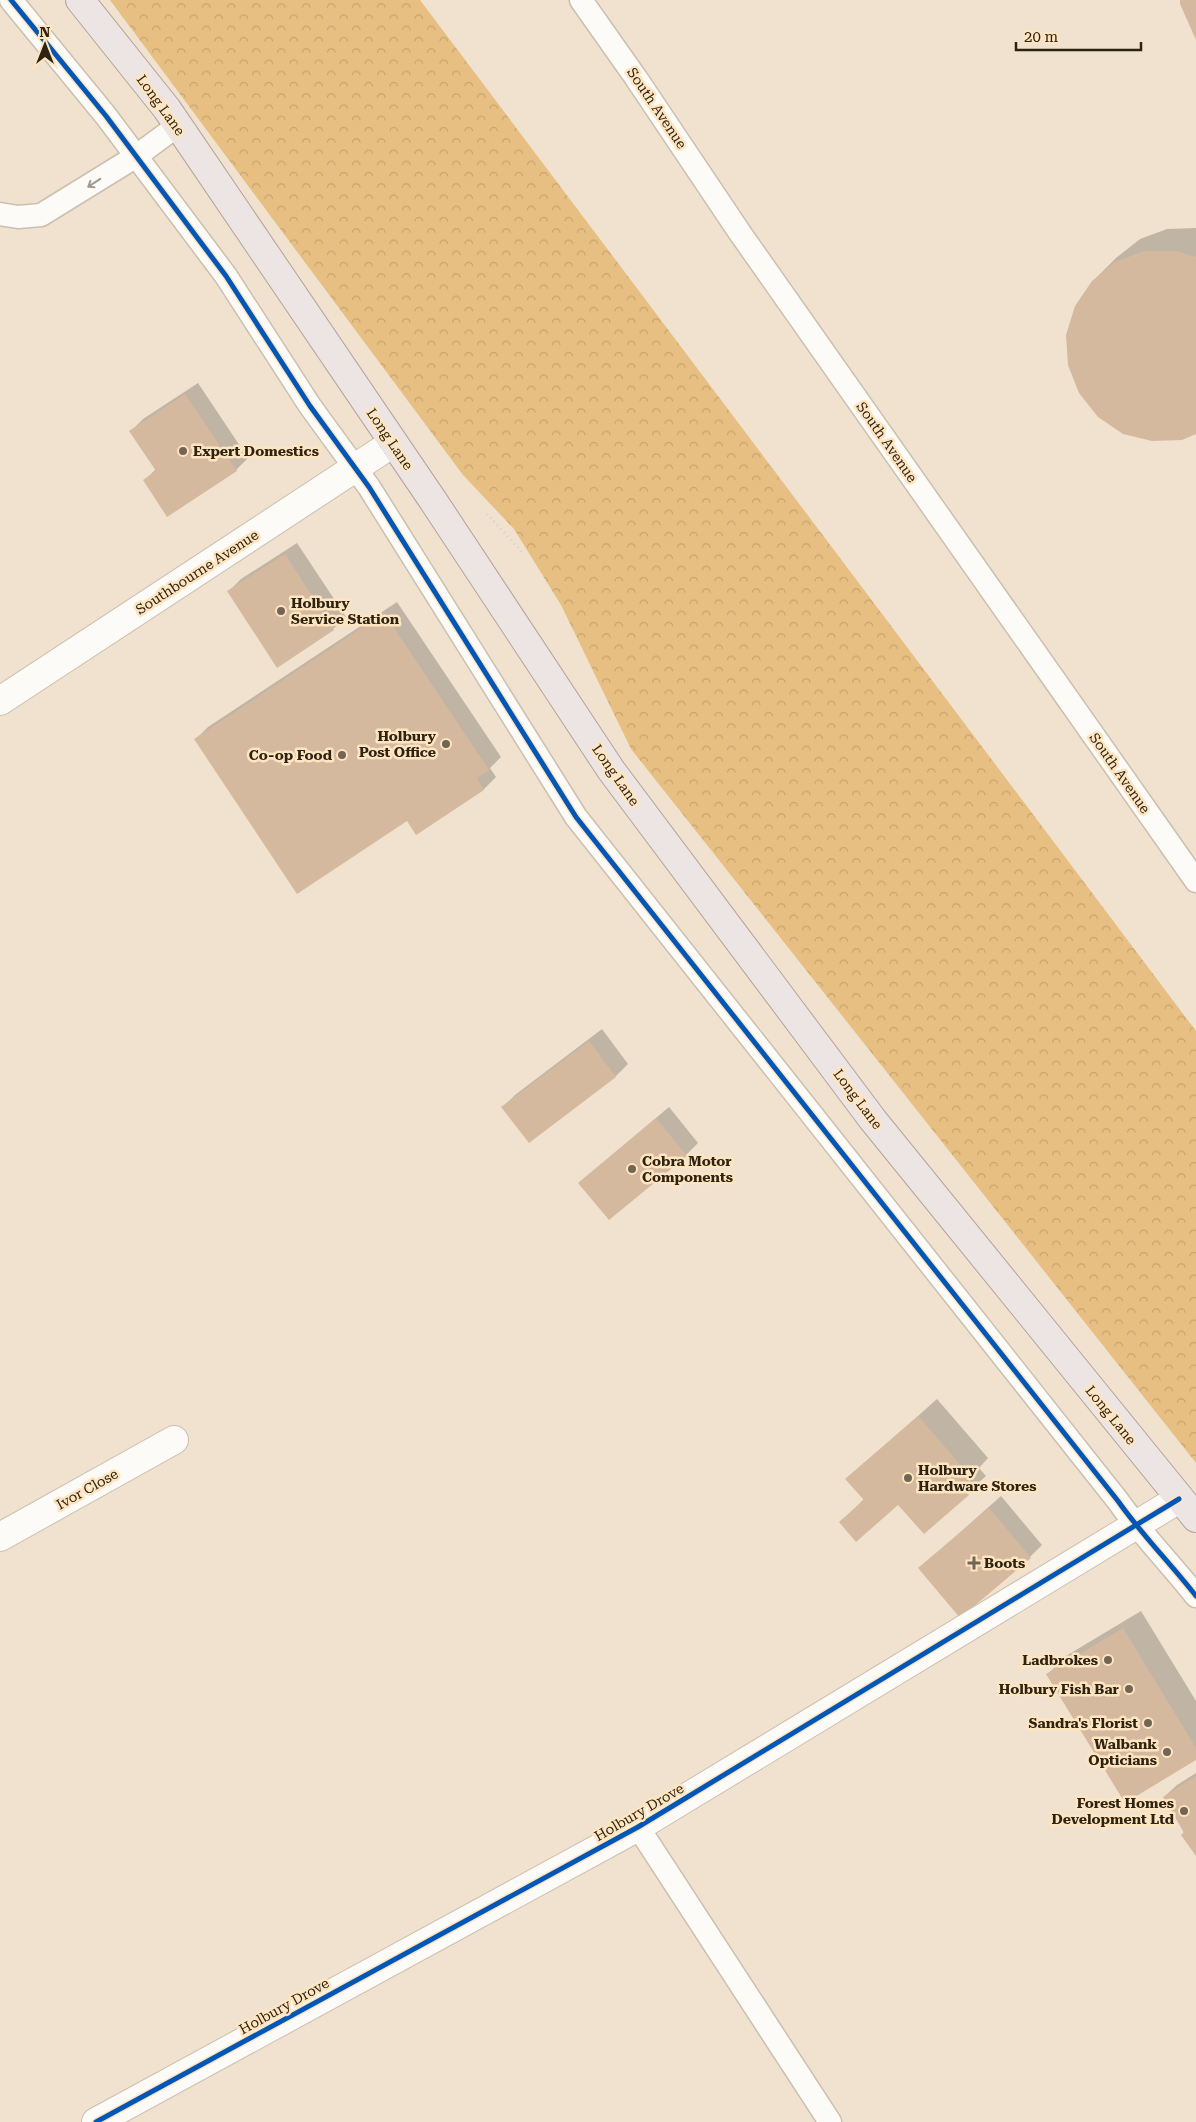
<svg xmlns="http://www.w3.org/2000/svg" width="1196" height="2122" font-family="'Roboto Serif',serif">
	<style>
		.forest { fill: url(#forest-crowns) }
		.shadow { fill: #0003 }
		.building { fill: #d4b99f }
		.lines { fill: none; stroke-linecap: round; stroke-linejoin: round }
		.service-casing { stroke: #cbbfae; stroke-width: 25 }
		.minor-casing { stroke: #cbbfae; stroke-width: 30 }
		.primary-casing { stroke: #b4a39a; stroke-width: 30 }
		.path { stroke: #d6d1cc; stroke-width: 3; stroke-dasharray: 1 4; stroke-linecap: butt }
		.service { stroke: #fdfbf8; stroke-width: 22 }
		.minor { stroke: #fdfbf8; stroke-width: 28 }
		.primary { stroke: #ede5e3; stroke-width: 28 }
		.cycleway-casing { stroke: #fee5c1; stroke-width: 8 }
		.cycleway { stroke: #0057b8; stroke-width: 5 }
		.oneway { stroke: #a09990 }
		.poi-dot { fill: #726554; stroke: #fee5c1; stroke-width: 2 }
		.labels { text-anchor: middle; stroke-width: 5; stroke-linejoin: round; paint-order: stroke }
		.street-label { font-size: 14px; fill: #2e2211; stroke: #fee5c1 }
		.poi-label { font-size: 14px; font-weight: bold; fill: #2e2211; stroke: #fee5c1; text-anchor: end }
	</style>
	<defs>
		<pattern id="forest-crowns" width="20" height="18" patternUnits="userSpaceOnUse" patternTransform="scale(1.25)"><rect width="20" height="18" fill="#e7bf82"/><path d="M2 6a3 3 0 1 1 6 0M12 15a3 3 0 1 1 6 0" fill="none" stroke="#c6a46f"/></pattern>
	</defs>
	<rect width="100%" height="100%" fill="#f0e2cf"/>
	<path class="forest" d="M110,0H420L1196,1031V1463L631,749L561,605L514,529L463,475Z"/>
	<g class="shadow">
		<path d="M1196,228V433L1093,281L1116,258L1140,239L1167,229Z"/>
		<path d="M198,383L248,458L236,470L145,480L156,469L131,431L143,419Z"/>
		<path d="M297,543L346,617L333,629L228,592L241,579Z"/>
		<path d="M397,602L501,757L490,768L496,777L484,789L417,834L407,820L195,740L208,727Z"/>
		<path d="M602,1029L628,1064L616,1076L529,1142L503,1107L515,1095Z"/>
		<path d="M669,1107L698,1143L686,1155L579,1183Z"/>
		<path d="M937,1399L988,1458L979,1468L986,1476L924,1532L898,1503L841,1522L864,1499L847,1479Z"/>
		<path d="M1001,1496L1042,1545L1030,1557L920,1568Z"/>
		<path d="M1141,1611L1196,1701V1758L1048,1674L1066,1656Z"/>
		<path d="M1196,1773V1854L1164,1797L1177,1785Z"/>
	</g>
	<g class="building">
		<path d="M1180,0H1196V40L1180,4Z"/>
		<path d="M1144,251H1177L1196,257V434L1182,440L1152,441L1123,434L1098,417L1079,393L1068,365L1066,335L1075,306L1092,281L1115,262Z"/>
		<path d="M185,394L237,471L167,517L143,480L156,471L129,431Z"/>
		<path d="M285,554L334,630L277,668L227,591Z"/>
		<path d="M384,613L489,770L477,778L484,790L416,835L407,821L297,894L194,739Z"/>
		<path d="M589,1041L616,1077L529,1143L501,1107Z"/>
		<path d="M656,1118L687,1156L609,1220L578,1183Z"/>
		<path d="M918,1416L971,1477L961,1486L969,1495L924,1534L898,1505L856,1542L839,1522L864,1500L845,1479Z"/>
		<path d="M989,1508L1031,1558L960,1618L918,1568Z"/>
		<path d="M1123,1628L1196,1748V1760L1125,1803L1046,1674Z"/>
		<path d="M1196,1776V1856L1181,1835L1184,1832L1163,1797Z"/>
	</g>
	<g class="lines">
		<defs>
			<g id="service">
				<path d="M11,0L106,116L226,276L310,406L369,487L576,817L1118,1501C1142,1535 1171,1564 1196,1596"/>
				<path d="M581,0L636,78L740,233L1196,881"/>
				<path d="M0,214L18,217L41,215L135,157L177,126"/>
				<path d="M638,1827L830,2122"/>
			</g>
			<g id="minor">
				<path d="M0,701L393,443"/>
				<path d="M0,1537L174,1440"/>
				<path d="M96,2122L638,1827L1179,1499"/>
			</g>
			<path id="primary" d="M80,0L167,109L432,499L611,770L873,1120L1196,1518"/>
		</defs>
		<use href="#service" class="service-casing"/>
		<use href="#minor" class="minor-casing"/>
		<use href="#primary" class="primary-casing"/>
		<path class="path" d="M487,514L522,552"/>
		<use href="#service" class="service"/>
		<use href="#minor" class="minor"/>
		<use href="#primary" class="primary"/>
		<defs>
			<g id="cycleway">
				<path d="M11,0L106,116L226,276L310,406L369,487L576,817L1118,1501C1142,1535 1171,1564 1196,1596"/>
				<path d="M96,2122L638,1827L1179,1499"/>
			</g>
		</defs>
		<use href="#cycleway" class="cycleway-casing"/>
		<use href="#cycleway" class="cycleway"/>
	</g>
	<defs><path id="oneway-shaft" d="M-6 0H5M1.5-3L5.5 0L1.5 3" fill="none" stroke-width="1.6" stroke-linecap="round" stroke-linejoin="round" transform="scale(1.25)"/></defs>
	<use class="oneway" href="#oneway-shaft" transform="translate(94 183) rotate(147)"/>
	<g class="poi-dot">
		<circle cx="183" cy="451" r="5"/>
		<circle cx="281" cy="611" r="5"/>
		<circle cx="446" cy="744" r="5"/>
		<circle cx="342" cy="755" r="5"/>
		<circle cx="632" cy="1169" r="5"/>
		<circle cx="908" cy="1478" r="5"/>
		<path d="M971.5 1555.5h5v5h5v5h-5v5h-5v-5h-5v-5h5z"/>
		<circle cx="1108" cy="1660" r="5"/>
		<circle cx="1129" cy="1689" r="5"/>
		<circle cx="1148" cy="1723" r="5"/>
		<circle cx="1167" cy="1752" r="5"/>
		<circle cx="1184" cy="1811" r="5"/>
	</g>
	<g class="labels">
		<g class="street-label">
			<text transform="translate(161 105) rotate(54)" y="5">Long Lane</text>
			<text transform="translate(657 108) rotate(56)" y="5">South Avenue</text>
			<text transform="translate(390 439) rotate(56)" y="5">Long Lane</text>
			<text transform="translate(887 442) rotate(55)" y="5">South Avenue</text>
			<text transform="translate(197 572) rotate(-33)" y="5">Southbourne Avenue</text>
			<text transform="translate(1120 773) rotate(55)" y="5">South Avenue</text>
			<text transform="translate(616 775) rotate(55)" y="5">Long Lane</text>
			<text transform="translate(858 1099) rotate(53)" y="5">Long Lane</text>
			<text transform="translate(1111 1415) rotate(51)" y="5">Long Lane</text>
			<text transform="translate(87 1489) rotate(-29)" y="5">Ivor Close</text>
			<text transform="translate(639 1812) rotate(-30)" y="5">Holbury Drove</text>
			<text transform="translate(284 2006) rotate(-29)" y="5">Holbury Drove</text>
		</g>
		<g class="poi-label">
			<text x="193" y="456" text-anchor="start">Expert Domestics</text>
			<text x="291" y="608" text-anchor="start">Holbury<tspan x="291" dy="16">Service Station</tspan></text>
			<text x="436" y="741">Holbury<tspan x="436" dy="16">Post Office</tspan></text>
			<text x="332" y="760">Co-op Food</text>
			<text x="642" y="1166" text-anchor="start">Cobra Motor<tspan x="642" dy="16">Components</tspan></text>
			<text x="918" y="1475" text-anchor="start">Holbury<tspan x="918" dy="16">Hardware Stores</tspan></text>
			<text x="984" y="1568" text-anchor="start">Boots</text>
			<text x="1098" y="1665">Ladbrokes</text>
			<text x="1119" y="1694">Holbury Fish Bar</text>
			<text x="1138" y="1728">Sandra's Florist</text>
			<text x="1157" y="1749">Walbank<tspan x="1157" dy="16">Opticians</tspan></text>
			<text x="1174" y="1808">Forest Homes<tspan x="1174" dy="16">Development Ltd</tspan></text>
		</g>
	</g>
	<g transform="translate(45 45)" stroke="#fee5c1" stroke-width="4" paint-order="stroke">
	<path d="M0-4L9 19L0 12L-9 19Z" fill="#2e2211"/>
	<text y="-8" font-size="14" font-weight="bold" text-anchor="middle" fill="#2e2211">N</text>
	</g>
	<path d="M1016 42v8h125v-8" fill="none" stroke="#2e2211" stroke-width="2.5"/>
	<text x="1024" y="42" font-size="15" fill="#2e2211" stroke="#fee5c1" stroke-width="4" paint-order="stroke">20 m</text>
</svg>
